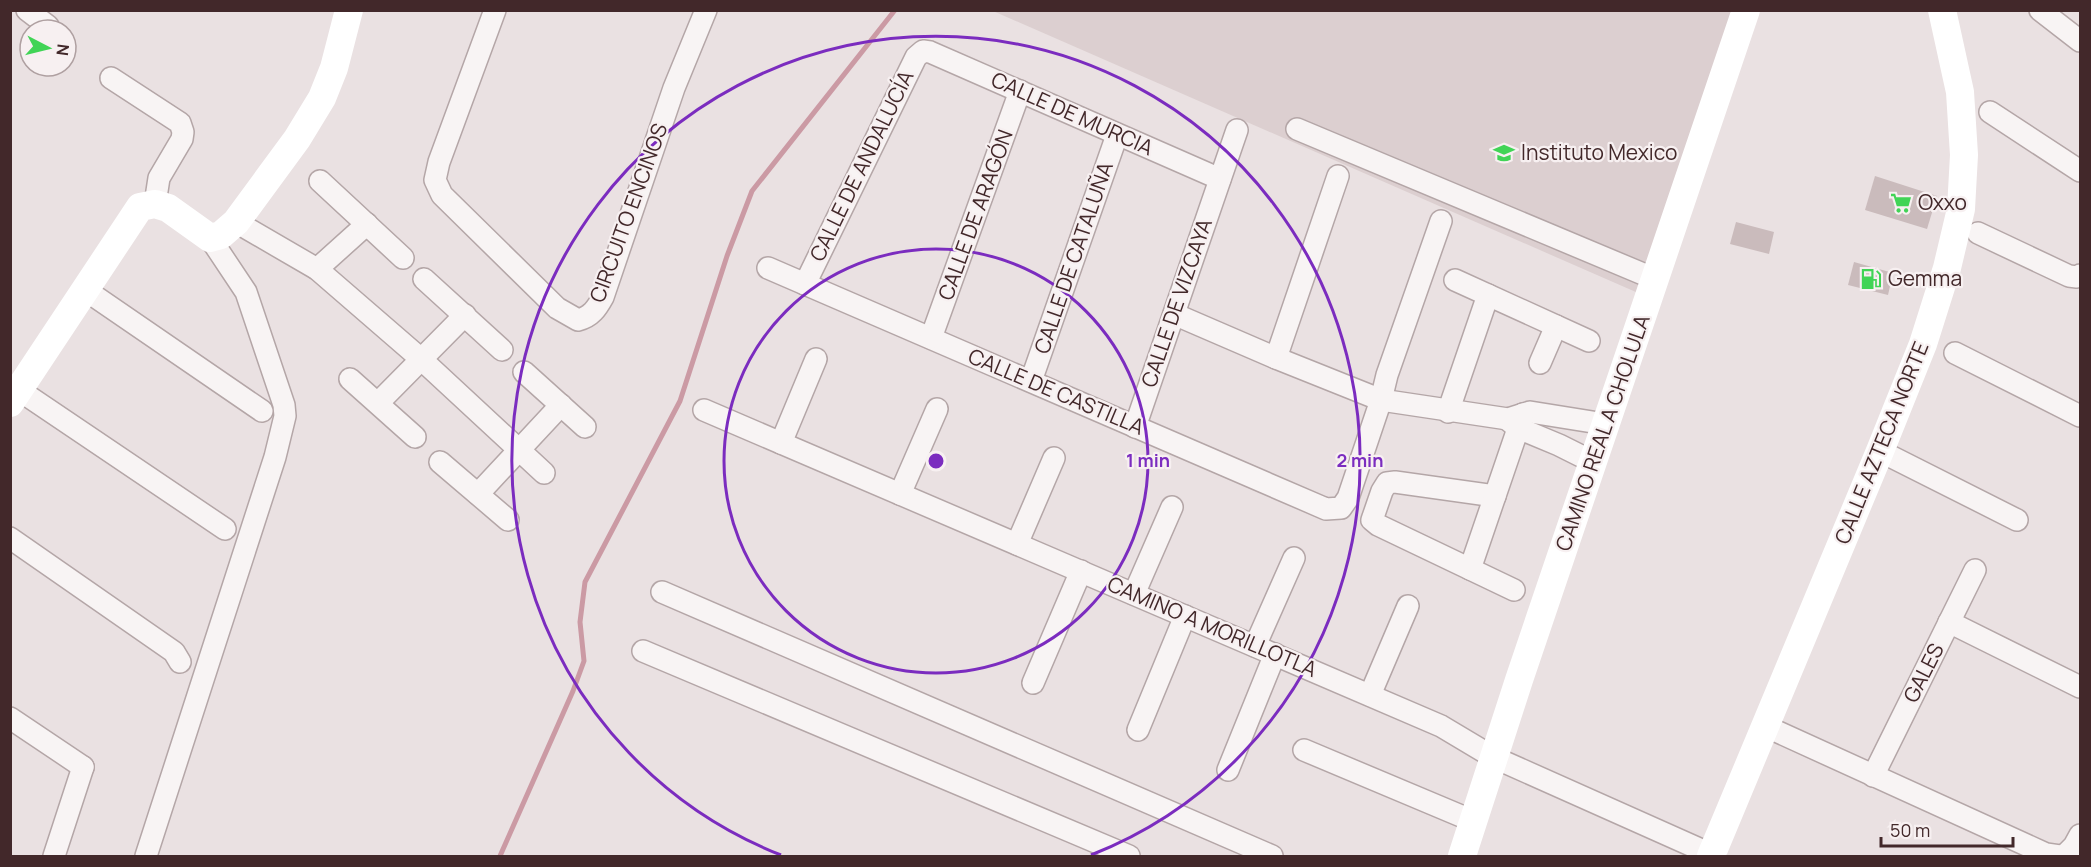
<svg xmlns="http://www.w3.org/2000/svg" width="2091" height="867" font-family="Manrope,sans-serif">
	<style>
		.built { fill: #dccfd0 }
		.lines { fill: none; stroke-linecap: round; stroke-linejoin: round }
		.stream { stroke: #cb9aa4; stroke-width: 5 }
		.building { fill: #cabbbc }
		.street-casing { stroke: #b4a6a7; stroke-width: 24 }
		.street { stroke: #f8f4f4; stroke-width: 21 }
		.secondary { stroke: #fff; stroke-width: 28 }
		.ring { fill: none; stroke: #7b2cbf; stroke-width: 3 }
		.labels { text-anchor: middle; stroke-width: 4.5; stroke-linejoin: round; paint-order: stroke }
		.street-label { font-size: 21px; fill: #42282a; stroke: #f7f0f1 }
		.poi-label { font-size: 21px; fill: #42282a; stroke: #f7f0f1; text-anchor: start }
		.centre { fill: #7b2cbf; stroke: #f7f0f1; stroke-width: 3 }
		.ring-label { font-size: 18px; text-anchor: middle; font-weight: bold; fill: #7b2cbf; stroke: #f7f0f1; stroke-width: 4.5; stroke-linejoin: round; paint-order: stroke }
	</style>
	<rect width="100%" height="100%" fill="#eae1e2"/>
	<path class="built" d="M993,11H1736L1645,296Z"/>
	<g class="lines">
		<path class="stream" d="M500,856L573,691L584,661L580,622L585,582L680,401L727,256L752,191L895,10"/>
	</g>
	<g class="building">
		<path d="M1875,176L1937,196L1927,229L1865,210Z"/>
		<path d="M1736,222L1774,232L1769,254L1730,244Z"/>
		<path d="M1854,262L1893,273L1888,295L1848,285Z"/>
	</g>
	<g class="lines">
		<defs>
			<g id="street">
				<path d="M27,10L48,26"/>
				<path d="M495,10L439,162L435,180L442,195L557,308L578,320C591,317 597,308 603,297L674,88L706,10"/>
				<path d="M2040,10L2080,41"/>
				<path d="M111,78L180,123L183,132L182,139L159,178L155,204"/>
				<path d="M1990,112L2080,171"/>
				<path d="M1297,129L1655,279"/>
				<path d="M320,181L403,258"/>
				<path d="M236,222L317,269L421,359L544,473"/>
				<path d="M1978,233L2069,276L2077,277L2080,275"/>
				<path d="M768,268L1326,509L1341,508L1348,498L1381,400L1387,375L1441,221"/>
				<path d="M317,269L367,224"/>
				<path d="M424,279L502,350"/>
				<path d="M1455,280L1589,341"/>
				<path d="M805,284L916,57L923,51L930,52L1220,179"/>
				<path d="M87,291L262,411"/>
				<path d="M1174,314L1276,358L1381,400L1508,419L1530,412L1605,424"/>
				<path d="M931,338L1020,91"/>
				<path d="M1955,353L2080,416"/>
				<path d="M1276,358L1338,176"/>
				<path d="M1540,363L1556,326"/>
				<path d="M524,372L585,427"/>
				<path d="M350,379L415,437"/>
				<path d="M1031,381L1117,135"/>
				<path d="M19,390L225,529"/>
				<path d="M378,403L465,315"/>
				<path d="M704,410L1441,726L1493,757L1715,856"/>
				<path d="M1448,412L1488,295"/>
				<path d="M1508,420L1518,428L1559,445L1593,462"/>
				<path d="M1135,427L1237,130"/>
				<path d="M781,443L816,359"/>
				<path d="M1880,451L2017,520"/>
				<path d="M440,462L508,520"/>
				<path d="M478,494L561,405"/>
				<path d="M900,494L937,409"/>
				<path d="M1495,496L1395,482L1387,483L1382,491L1372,520L1378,525L1514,590"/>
				<path d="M10,538L174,652L180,662"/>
				<path d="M1017,544L1054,458"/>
				<path d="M1470,569L1523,414"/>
				<path d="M662,592L1272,856"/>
				<path d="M1134,594L1172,507"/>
				<path d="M1949,622L2080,687"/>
				<path d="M1255,646L1294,558"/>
				<path d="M643,651L1129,856"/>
				<path d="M1033,683L1081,571"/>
				<path d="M1370,695L1408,606"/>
				<path d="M10,718L83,767"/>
				<path d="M1765,726L2046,854L2060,856"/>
				<path d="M1138,730L1185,616"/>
				<path d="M1304,750L1473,821"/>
				<path d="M1228,770L1275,654"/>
				<path d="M1873,776L1975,570"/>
				<path d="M54,856L83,767"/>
				<path d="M146,856L275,457L285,416L284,405L246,292L210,238"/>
				<path d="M2064,856L2074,846L2080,835"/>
			</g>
		</defs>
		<use href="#street" class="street-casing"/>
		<use href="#street" class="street"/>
		<g class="secondary">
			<path d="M10,403L140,207L155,204L168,208L210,238L221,235L236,222L297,139L322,98L334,68L349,10"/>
			<path d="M1462,856L1519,680L1746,10"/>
			<path d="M1711,856L1880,451L1923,344L1947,268L1961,209L1964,155L1960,92L1942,10"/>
		</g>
	</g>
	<g class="ring">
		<circle cx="936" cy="461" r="212"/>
		<path d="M781 855A424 424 0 1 1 1091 855"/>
	</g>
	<defs>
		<symbol id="school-bare" viewBox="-9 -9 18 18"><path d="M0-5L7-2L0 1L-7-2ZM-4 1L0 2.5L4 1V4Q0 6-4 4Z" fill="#41d456" stroke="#f7f0f1" stroke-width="2.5" paint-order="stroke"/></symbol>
		<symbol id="supermarket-bare" viewBox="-9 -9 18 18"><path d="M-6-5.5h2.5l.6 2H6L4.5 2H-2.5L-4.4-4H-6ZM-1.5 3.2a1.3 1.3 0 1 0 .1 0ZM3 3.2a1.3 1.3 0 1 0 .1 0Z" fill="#41d456" stroke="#f7f0f1" stroke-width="2.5" paint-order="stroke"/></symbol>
		<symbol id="fuel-bare" viewBox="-9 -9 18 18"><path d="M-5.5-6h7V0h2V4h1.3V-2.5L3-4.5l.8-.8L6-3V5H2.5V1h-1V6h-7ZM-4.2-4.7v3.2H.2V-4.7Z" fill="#41d456" stroke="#f7f0f1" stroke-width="2.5" paint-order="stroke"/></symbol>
	</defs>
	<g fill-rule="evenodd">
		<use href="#school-bare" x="1489" y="138" width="30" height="30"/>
		<use href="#supermarket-bare" x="1886" y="188" width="30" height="30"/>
		<use href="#fuel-bare" x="1856" y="264" width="30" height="30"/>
	</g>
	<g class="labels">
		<g class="street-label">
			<text transform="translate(1072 114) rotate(24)" y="7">CALLE DE MURCIA</text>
			<text transform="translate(862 166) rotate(-64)" y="7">CALLE DE ANDALUCÍA</text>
			<text transform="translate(629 213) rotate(-70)" y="7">CIRCUITO ENCINOS</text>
			<text transform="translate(976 215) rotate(-70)" y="7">CALLE DE ARAGÓN</text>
			<text transform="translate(1074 258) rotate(-71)" y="7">CALLE DE CATALUÑA</text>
			<text transform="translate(1177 303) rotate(-71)" y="7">CALLE DE VIZCAYA</text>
			<text transform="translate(1056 392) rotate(23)" y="7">CALLE DE CASTILLA</text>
			<text transform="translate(1603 433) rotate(-71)" y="7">CAMINO REAL A CHOLULA</text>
			<text transform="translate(1882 443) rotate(-68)" y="7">CALLE AZTECA NORTE</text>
			<text transform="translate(1212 627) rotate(23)" y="7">CAMINO A MORILLOTLA</text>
			<text transform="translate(1924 673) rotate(-63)" y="7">GALES</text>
		</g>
		<g class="poi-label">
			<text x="1521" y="160">Instituto Mexico</text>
			<text x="1918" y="210">Oxxo</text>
			<text x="1888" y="286">Gemma</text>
		</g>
	</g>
	<circle cx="936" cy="461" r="9" class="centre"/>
	<g class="ring-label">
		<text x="1148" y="467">1 min</text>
		<text x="1360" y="467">2 min</text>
	</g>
	<rect width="2091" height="867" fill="none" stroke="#42282a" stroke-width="24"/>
	<g transform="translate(48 48) rotate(97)"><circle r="28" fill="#f7f0f1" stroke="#afa0a1" stroke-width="1.5"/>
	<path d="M0-4.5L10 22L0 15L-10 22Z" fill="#41d456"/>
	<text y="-9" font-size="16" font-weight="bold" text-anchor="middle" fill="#42282a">N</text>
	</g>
	<path d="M1881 837v9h132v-9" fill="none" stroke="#42282a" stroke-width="3"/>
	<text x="1890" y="837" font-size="18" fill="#42282a" stroke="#f7f0f1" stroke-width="4.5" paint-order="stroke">50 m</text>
</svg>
